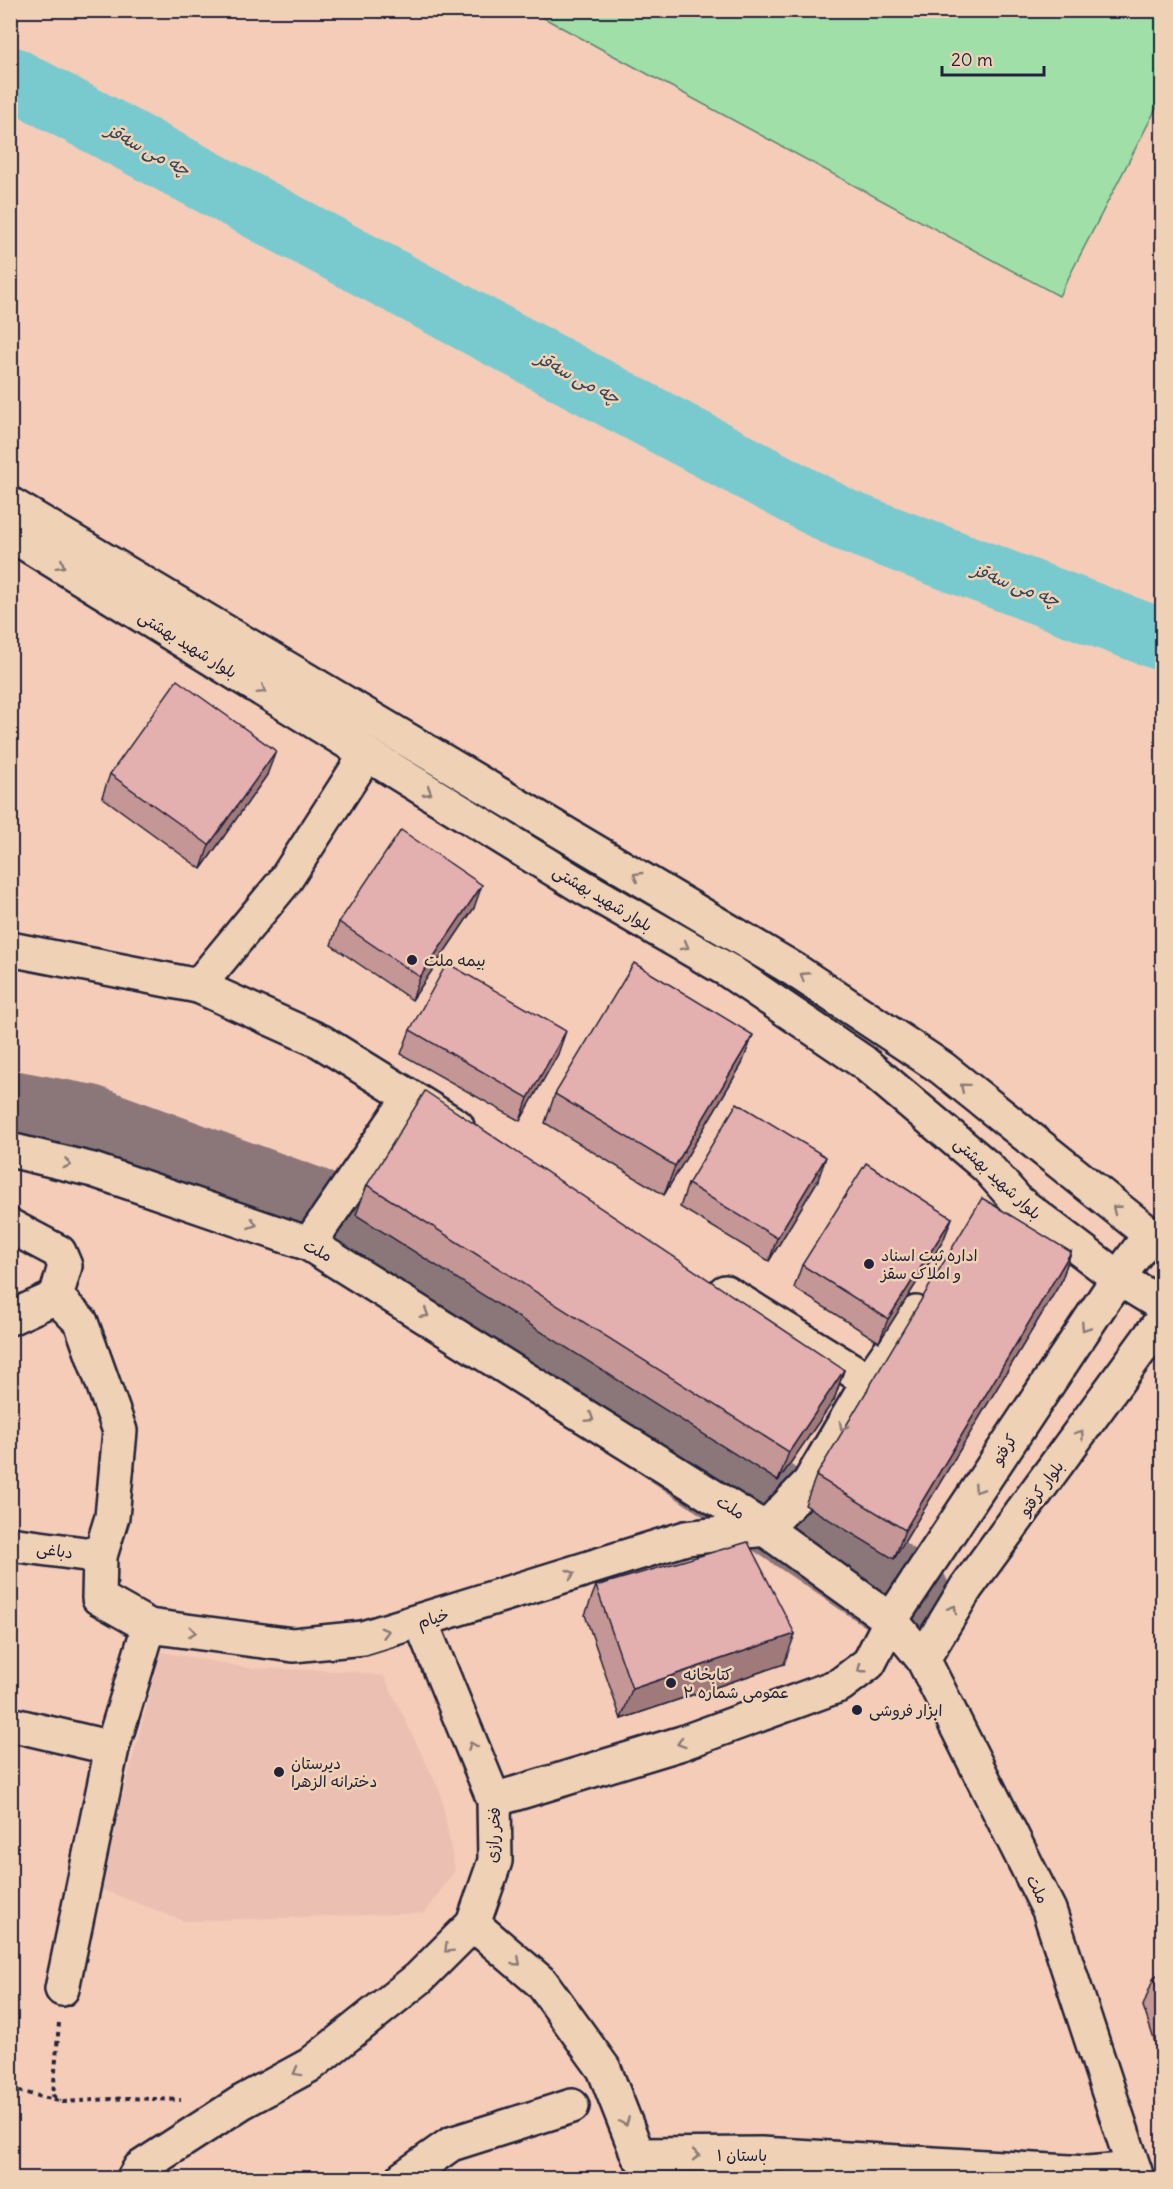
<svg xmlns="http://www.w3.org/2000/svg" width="1173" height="2189" font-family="Delius,'Playpen Sans Arabic',sans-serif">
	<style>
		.built { fill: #ebc0b3 }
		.green { fill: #a0dfa8; stroke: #618072; stroke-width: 1.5 }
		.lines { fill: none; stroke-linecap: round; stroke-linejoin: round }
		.river { stroke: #79cacf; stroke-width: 62 }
		.taxiway { stroke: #8b777a; stroke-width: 92 }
		.minor-casing { stroke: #22223b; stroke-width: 38 }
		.major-casing { stroke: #22223b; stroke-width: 38 }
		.path { stroke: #22223b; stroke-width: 4; stroke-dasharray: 4.5 4.5; stroke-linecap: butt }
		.minor { stroke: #efd1b5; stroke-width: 33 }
		.major { stroke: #efd1b5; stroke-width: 33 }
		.wall { fill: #c49696; stroke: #22223b; stroke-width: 1.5 }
		.shaded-wall { fill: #a07a7a; stroke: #22223b; stroke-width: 1.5 }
		.building { fill: #e4afaf; stroke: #22223b; stroke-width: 1.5 }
		.oneway { stroke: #887a78 }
		.poi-dot { fill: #22223b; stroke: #efd1b5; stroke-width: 2 }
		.labels { text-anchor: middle; stroke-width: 5; stroke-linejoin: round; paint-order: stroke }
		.street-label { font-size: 16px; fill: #22223b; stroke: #efd1b5 }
		.poi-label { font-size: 16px; fill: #22223b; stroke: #efd1b5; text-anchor: start }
		.water-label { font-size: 18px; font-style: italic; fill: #334459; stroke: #efd1b5 }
	</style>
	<rect width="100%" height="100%" fill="#f4ccb8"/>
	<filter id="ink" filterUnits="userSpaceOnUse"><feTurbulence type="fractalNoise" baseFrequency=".0167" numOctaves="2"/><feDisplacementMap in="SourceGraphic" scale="12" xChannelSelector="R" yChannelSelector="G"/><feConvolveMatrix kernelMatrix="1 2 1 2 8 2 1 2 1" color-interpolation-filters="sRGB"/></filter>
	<g filter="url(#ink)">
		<path class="built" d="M161,1652L249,1668L348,1671L384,1676L441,1794L455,1870L425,1913L184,1921L98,1888Z"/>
		<path class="green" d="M531,11H1162V97L1059,296Z"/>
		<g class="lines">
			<path class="river" d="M10,77L844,520L1162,640"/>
			<path class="taxiway" d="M10,1116L85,1130L308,1212L509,1329L905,1598"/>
			<defs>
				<g id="minor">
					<path d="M10,949L198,986L320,1041L457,1126"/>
					<path d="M198,986L284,882L366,755"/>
					<path d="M10,1150L93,1170L309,1244L765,1529L891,1620L923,1659L1049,1910L1137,2178"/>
					<path d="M10,1226L59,1252L65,1266L56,1297"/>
					<path d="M309,1244L410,1097"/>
					<path d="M725,1292L869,1381"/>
					<path d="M10,1318L56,1297L81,1322L120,1431L112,1517L100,1556L99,1598L149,1626L293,1645L363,1638L686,1538L765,1529L809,1483L869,1381L916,1313"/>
					<path d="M10,1544L100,1556"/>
					<path d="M923,1659L966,1588L1162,1320"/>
					<path d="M10,1724L112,1748"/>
					<path d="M494,1800L682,1743L840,1685L869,1663L891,1620L1118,1278L1149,1236"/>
					<path d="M473,1924L542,1983L604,2069L638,2155"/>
					<path d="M62,1989L112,1748L149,1626"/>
					<path d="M638,2155L761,2154L1088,2173L1134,2169"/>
					<path d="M134,2178L140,2168L242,2102L310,2065L419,1978L473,1924L495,1861L494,1800L421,1622"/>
					<path d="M403,2178L451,2144L572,2106"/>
				</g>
				<g id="major">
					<path d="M10,504L793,969L942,1068L1162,1244"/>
					<path d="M10,534L578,884L729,971L863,1062L987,1167L1018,1202L1118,1278L1162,1305"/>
				</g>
			</defs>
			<use href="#minor" class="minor-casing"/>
			<use href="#major" class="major-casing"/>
			<g class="path">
				<path d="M59,2023L53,2095L61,2101"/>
				<path d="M10,2089L63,2102L128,2098L181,2100"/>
			</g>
			<use href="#minor" class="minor"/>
			<use href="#major" class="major"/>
		</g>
		<g class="wall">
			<path d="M110,774L267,775L201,869L102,797Z"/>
			<path d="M474,908L412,1000L331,945L339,922Z"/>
			<path d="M410,1030L558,1054L520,1121L401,1054Z"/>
			<path d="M742,1064L664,1195L545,1123L555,1094Z"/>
			<path d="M818,1180L769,1261L680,1207L688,1184Z"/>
			<path d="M367,1185L844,1370L834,1400L778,1481L356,1215Z"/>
			<path d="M952,1218L943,1241L879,1342L794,1288L802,1265Z"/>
			<path d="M1071,1252L1061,1282L894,1559L805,1505L816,1476Z"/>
			<path d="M596,1586L784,1664L621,1719L585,1615Z"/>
			<path d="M1162,1972V2064L1143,2006L1154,1977Z"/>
		</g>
		<g class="shaded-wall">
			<path d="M276,751L267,775L201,869L209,845Z"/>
			<path d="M482,885L474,908L412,1000L420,977Z"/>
			<path d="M566,1031L558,1054L520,1121L528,1098Z"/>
			<path d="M753,1035L742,1064L664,1195L675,1166Z"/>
			<path d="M826,1157L818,1180L769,1261L777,1238Z"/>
			<path d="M952,1218L943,1241L879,1342L888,1319Z"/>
			<path d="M1071,1252L1061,1282L894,1559L905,1530Z"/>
			<path d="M844,1370L834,1400L778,1481L789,1452Z"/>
			<path d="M795,1634L784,1664L621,1719L632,1689Z"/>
		</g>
		<g class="building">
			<path d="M177,680L276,751L209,845L110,774Z"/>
			<path d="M401,830L482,885L420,977L339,922Z"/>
			<path d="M447,963L566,1031L528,1098L410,1030Z"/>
			<path d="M634,963L753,1035L675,1166L555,1094Z"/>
			<path d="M425,1091L844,1370L789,1452L367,1185Z"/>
			<path d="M737,1103L826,1157L777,1238L688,1184Z"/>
			<path d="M866,1163L952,1218L888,1319L802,1265Z"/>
			<path d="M982,1198L1071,1252L905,1530L816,1476Z"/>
			<path d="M748,1542L795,1634L632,1689L596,1586Z"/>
			<path d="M1162,1972V2002L1154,1977Z"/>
		</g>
		<defs><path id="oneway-chevron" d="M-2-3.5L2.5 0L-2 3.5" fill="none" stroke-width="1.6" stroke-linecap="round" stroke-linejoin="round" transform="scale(1.5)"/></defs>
		<g class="oneway">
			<use href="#oneway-chevron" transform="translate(61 565) rotate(32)"/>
			<use href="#oneway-chevron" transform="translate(262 690) rotate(32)"/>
			<use href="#oneway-chevron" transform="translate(428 792) rotate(31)"/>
			<use href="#oneway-chevron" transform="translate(637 876) rotate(-149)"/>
			<use href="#oneway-chevron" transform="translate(685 946) rotate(29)"/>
			<use href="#oneway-chevron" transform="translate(804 976) rotate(-147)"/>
			<use href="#oneway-chevron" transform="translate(964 1087) rotate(-140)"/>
			<use href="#oneway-chevron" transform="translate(67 1164) rotate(14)"/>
			<use href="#oneway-chevron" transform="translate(1116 1209) rotate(-141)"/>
			<use href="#oneway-chevron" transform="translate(253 1224) rotate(19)"/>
			<use href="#oneway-chevron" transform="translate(425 1314) rotate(32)"/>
			<use href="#oneway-chevron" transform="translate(1085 1327) rotate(123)"/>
			<use href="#oneway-chevron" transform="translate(590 1418) rotate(32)"/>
			<use href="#oneway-chevron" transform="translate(843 1426) rotate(120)"/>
			<use href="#oneway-chevron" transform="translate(1080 1434) rotate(-54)"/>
			<use href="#oneway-chevron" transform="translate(978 1489) rotate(123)"/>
			<use href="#oneway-chevron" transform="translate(571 1574) rotate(-18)"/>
			<use href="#oneway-chevron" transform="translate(953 1609) rotate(-59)"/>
			<use href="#oneway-chevron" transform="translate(192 1632) rotate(8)"/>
			<use href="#oneway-chevron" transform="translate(385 1632) rotate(-15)"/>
			<use href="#oneway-chevron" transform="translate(861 1669) rotate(142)"/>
			<use href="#oneway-chevron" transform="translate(681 1743) rotate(162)"/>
			<use href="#oneway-chevron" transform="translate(472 1746) rotate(-112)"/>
			<use href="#oneway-chevron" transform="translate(448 1949) rotate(135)"/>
			<use href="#oneway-chevron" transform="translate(517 1962) rotate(41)"/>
			<use href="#oneway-chevron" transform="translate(297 2072) rotate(151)"/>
			<use href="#oneway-chevron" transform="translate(625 2122) rotate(68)"/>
			<use href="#oneway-chevron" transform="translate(696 2155)"/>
		</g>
	</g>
	<g class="poi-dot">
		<circle cx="412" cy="960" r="6"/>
		<circle cx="869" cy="1264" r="6"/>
		<circle cx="671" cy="1683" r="6"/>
		<circle cx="857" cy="1710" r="6"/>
		<circle cx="279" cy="1772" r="6"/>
	</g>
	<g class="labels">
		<g class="street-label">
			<text transform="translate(188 644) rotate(32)" y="6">بلوار شهید بهشتی</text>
			<text transform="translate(603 898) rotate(31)" y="6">بلوار شهید بهشتی</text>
			<text transform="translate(998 1178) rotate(43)" y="6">بلوار شهید بهشتی</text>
			<text transform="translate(318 1250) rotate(27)" y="6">ملت</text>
			<text transform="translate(1004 1449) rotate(-57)" y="6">کرفتو</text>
			<text transform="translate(1041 1488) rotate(-54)" y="6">بلوار کرفتو</text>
			<text transform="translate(731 1507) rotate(32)" y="6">ملت</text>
			<text transform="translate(55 1550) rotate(8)" y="6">دباغی</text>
			<text transform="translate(433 1618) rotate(-17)" y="6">خیام</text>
			<text transform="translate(493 1835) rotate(-87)" y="6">فخر رازی</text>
			<text transform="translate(1038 1889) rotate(63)" y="6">ملت</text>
			<text x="742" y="2161">باستان ۱</text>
		</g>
		<g class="poi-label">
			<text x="424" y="966">بیمه ملت</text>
			<text x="881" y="1261">اداره ثبت اسناد<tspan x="881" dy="18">و املاک سقز</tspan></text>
			<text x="683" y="1680">کتابخانه<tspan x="683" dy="18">عمومی شماره ۲</tspan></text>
			<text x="869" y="1716">ابزار فروشی</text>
			<text x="291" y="1769">دیرستان<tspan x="291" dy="18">دخترانه الزهرا</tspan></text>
		</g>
		<g class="water-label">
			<text transform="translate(148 150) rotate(28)" y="6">چە می سەقز</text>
			<text transform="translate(578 378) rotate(28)" y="6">چە می سەقز</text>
			<text transform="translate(1016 585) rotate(21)" y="6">چە می سەقز</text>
		</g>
	</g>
	<rect width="1173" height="2189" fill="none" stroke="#efd1b5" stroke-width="36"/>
	<rect x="18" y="18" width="1137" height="2153" fill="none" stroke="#22223b" stroke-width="2" filter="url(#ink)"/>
	<path d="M942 66v9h102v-9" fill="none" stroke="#22223b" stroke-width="3"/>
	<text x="951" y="66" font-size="18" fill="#22223b" stroke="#efd1b5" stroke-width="4.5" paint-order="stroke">20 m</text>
</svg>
